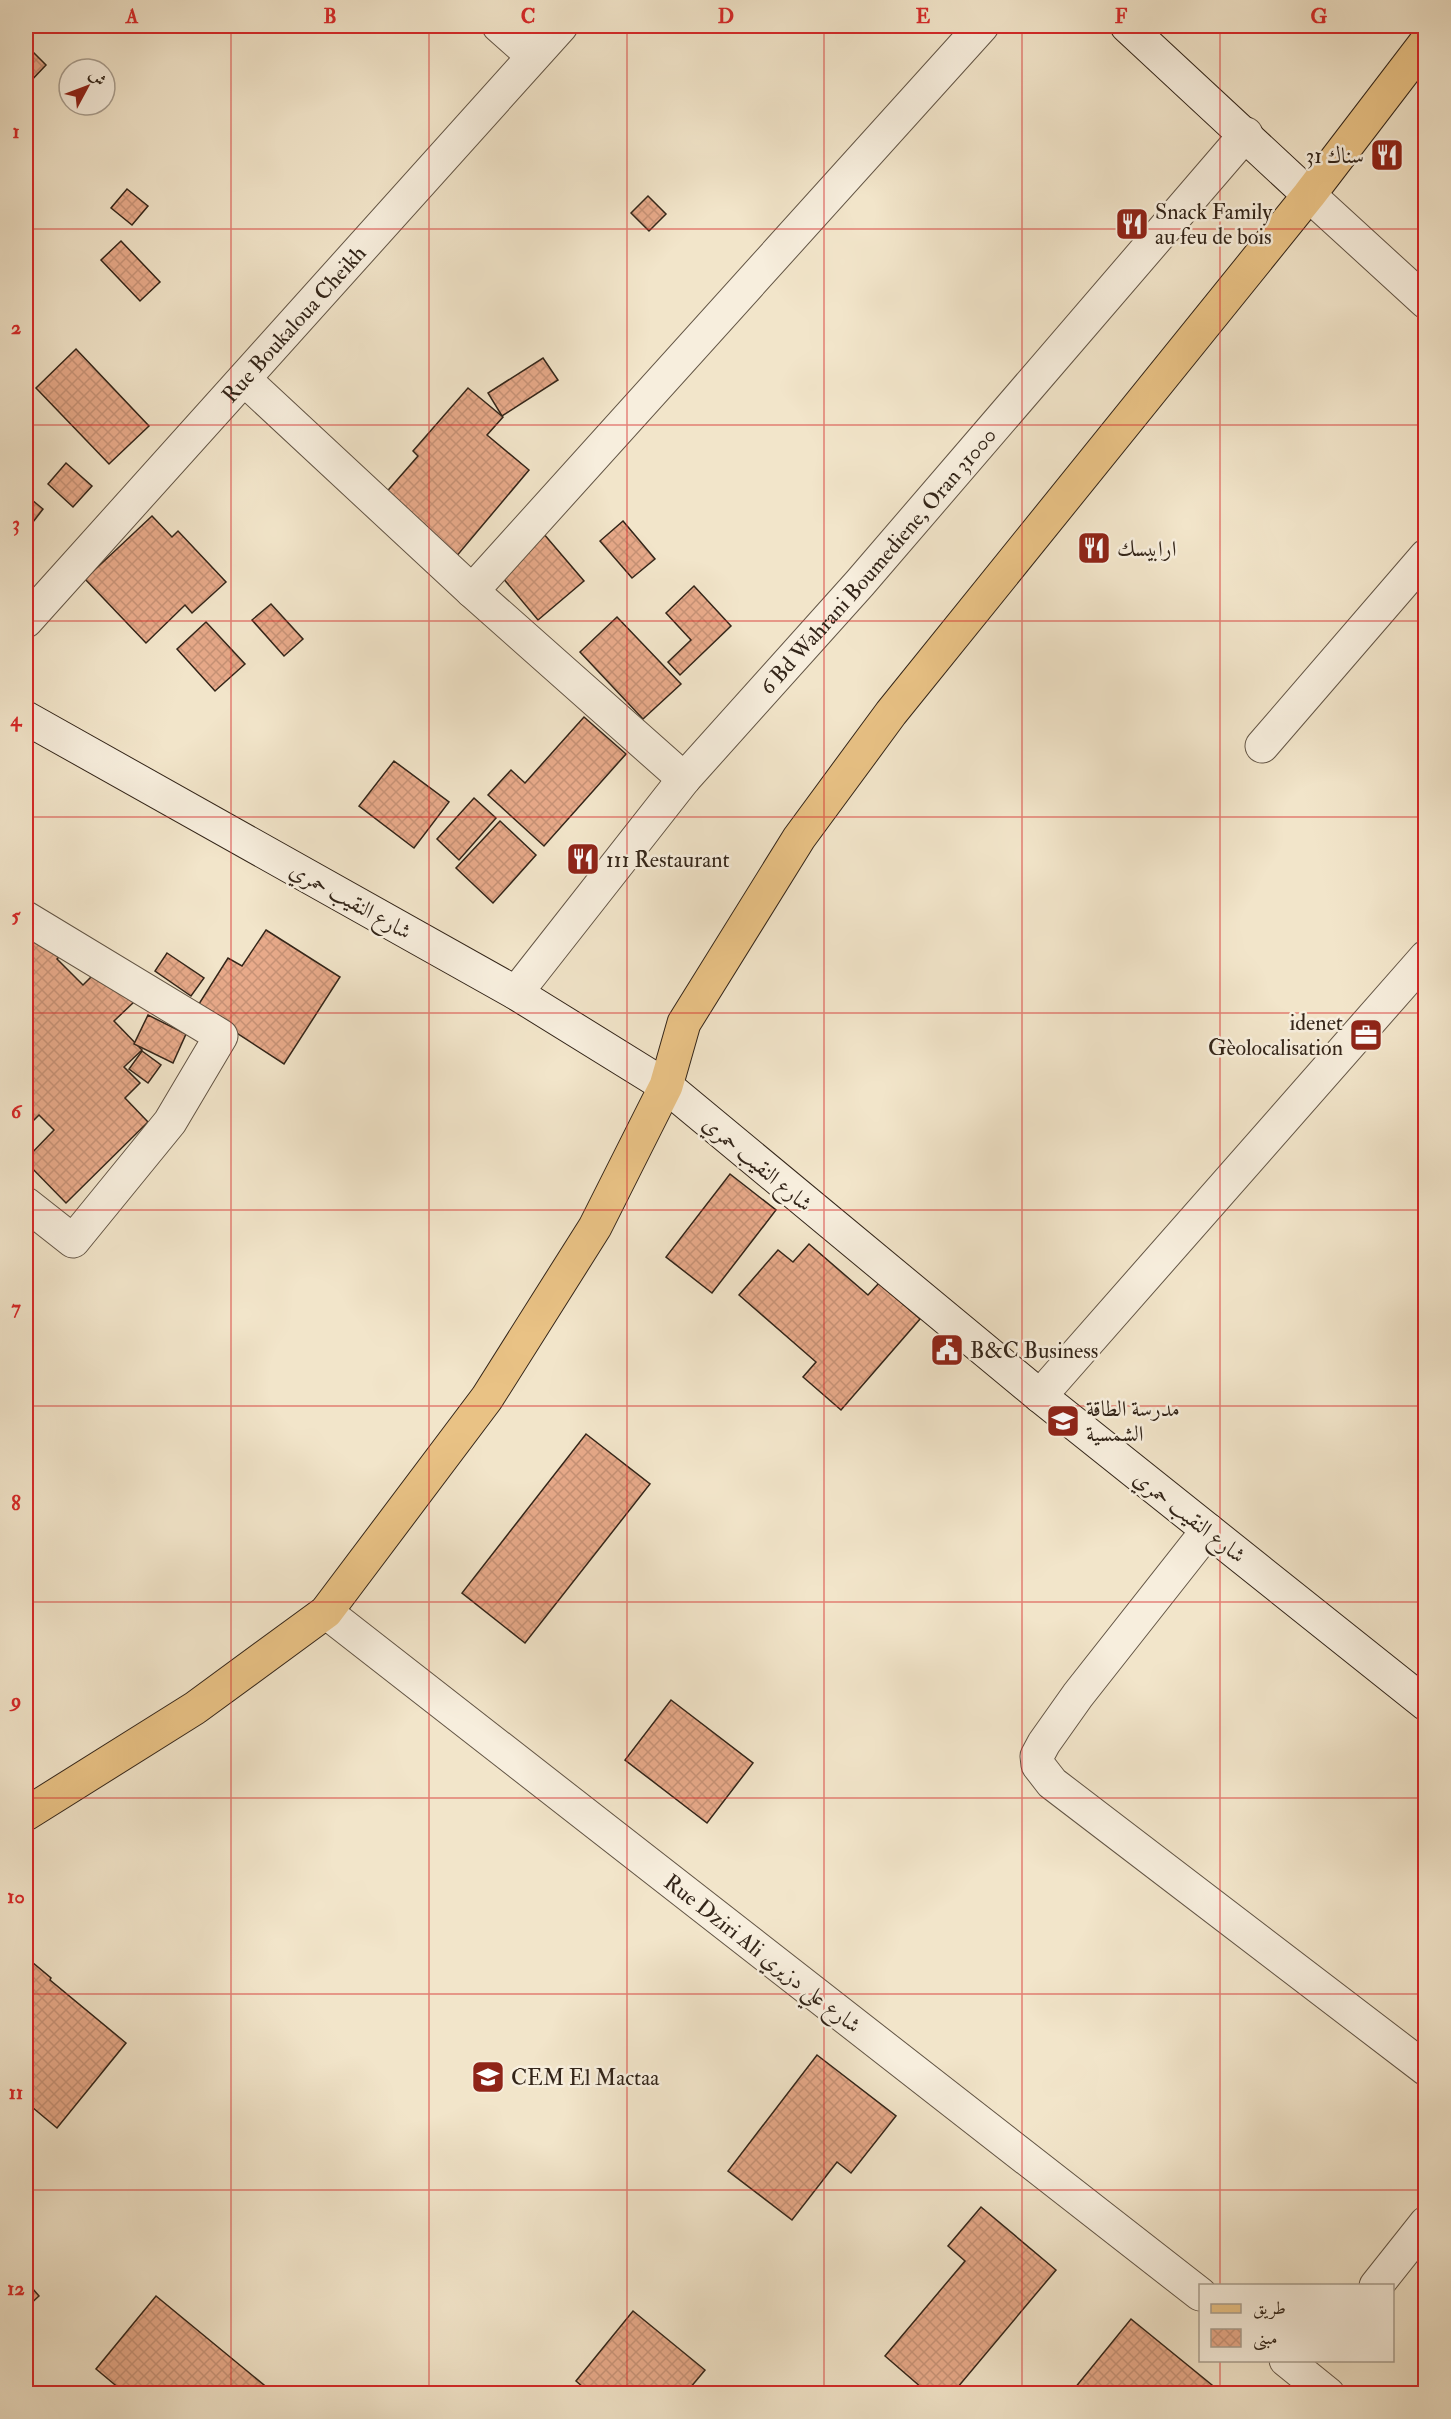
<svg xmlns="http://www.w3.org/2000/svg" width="1451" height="2419" font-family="'IM FELL Double Pica',Amiri,serif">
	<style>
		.building { fill: url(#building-cross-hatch); stroke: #332519; stroke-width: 1.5 }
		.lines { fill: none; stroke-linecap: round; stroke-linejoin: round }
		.street-casing { stroke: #635545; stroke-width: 35 }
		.secondary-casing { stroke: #332519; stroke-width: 35 }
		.primary-casing { stroke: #332519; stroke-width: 35 }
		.street { stroke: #f7eedd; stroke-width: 33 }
		.secondary { stroke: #f7eedd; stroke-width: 33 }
		.primary { stroke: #e9c285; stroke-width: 33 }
		.grid { fill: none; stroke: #d62828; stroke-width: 1.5; stroke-opacity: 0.55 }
		.labels { text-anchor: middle; stroke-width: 5; stroke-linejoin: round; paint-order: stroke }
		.poi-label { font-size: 22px; fill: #332519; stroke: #f7eedd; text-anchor: start }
		.street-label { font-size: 22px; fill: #332519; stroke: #f7eedd }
		.neatline { fill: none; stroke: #d62828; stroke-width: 2 }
		.grid-label { font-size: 20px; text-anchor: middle; font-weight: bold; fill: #d62828 }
	</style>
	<defs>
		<pattern id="building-cross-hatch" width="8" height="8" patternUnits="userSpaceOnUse" patternTransform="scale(1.5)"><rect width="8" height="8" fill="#e8aa8a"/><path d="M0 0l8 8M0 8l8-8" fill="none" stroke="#c79276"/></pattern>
	</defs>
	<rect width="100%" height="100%" fill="#f2e5ca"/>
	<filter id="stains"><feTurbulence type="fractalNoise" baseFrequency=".00333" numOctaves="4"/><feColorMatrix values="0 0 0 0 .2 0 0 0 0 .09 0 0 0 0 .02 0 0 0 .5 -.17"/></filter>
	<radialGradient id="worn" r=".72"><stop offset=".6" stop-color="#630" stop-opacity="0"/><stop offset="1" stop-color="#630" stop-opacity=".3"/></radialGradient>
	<g class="building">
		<path d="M26,45L46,65L26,86Z"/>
		<path d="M127,189L148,206L132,225L111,208Z"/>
		<path d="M648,196L666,214L649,231L631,213Z"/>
		<path d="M121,241L160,282L140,301L101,260Z"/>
		<path d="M76,349L149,426L109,464L36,388Z"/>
		<path d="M543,358L558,380L502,416L488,393Z"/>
		<path d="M468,388L503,417L487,435L529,470L455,558L383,496L418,456L413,451Z"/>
		<path d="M66,463L92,486L73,507L48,484Z"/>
		<path d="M26,495L43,509L26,531Z"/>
		<path d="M152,516L172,537L178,531L226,582L192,613L185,605L146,643L85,579Z"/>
		<path d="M623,521L655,559L632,578L600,541Z"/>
		<path d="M543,533L584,581L538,620L497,571Z"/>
		<path d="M694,586L731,626L680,675L668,662L691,640L666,613Z"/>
		<path d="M271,604L303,639L284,656L252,620Z"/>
		<path d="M617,617L681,684L643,719L580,652Z"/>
		<path d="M206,622L245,664L215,691L177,649Z"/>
		<path d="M584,717L626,754L544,846L488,795L511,770L525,783Z"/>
		<path d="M394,761L449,802L414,848L359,806Z"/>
		<path d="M474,798L496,818L459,860L437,839Z"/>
		<path d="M500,821L536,855L493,903L456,868Z"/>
		<path d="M266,930L340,977L284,1064L197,1007L228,958L242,966Z"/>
		<path d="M40,931L63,953L57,959L83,985L101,967L135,1001L114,1021L142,1050L124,1067L140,1083L125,1098L148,1122L66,1203L26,1162V1159L54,1130L39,1115L26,1128V1050L28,1048L26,1045V946Z"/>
		<path d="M167,953L204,978L191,996L155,971Z"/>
		<path d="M148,1015L186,1034L173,1063L134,1044Z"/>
		<path d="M142,1051L161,1065L148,1083L129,1069Z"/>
		<path d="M730,1174L776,1210L712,1293L666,1257Z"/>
		<path d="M809,1244L868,1295L879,1283L920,1319L841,1410L803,1377L816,1362L739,1295L778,1250L793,1262Z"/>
		<path d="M586,1434L650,1484L525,1643L462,1593Z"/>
		<path d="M671,1700L753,1763L707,1823L625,1760Z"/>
		<path d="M26,1957L51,1978L50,1980L126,2043L57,2128L26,2102Z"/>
		<path d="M817,2055L896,2116L851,2173L837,2162L792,2220L728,2171Z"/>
		<path d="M981,2207L1056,2270L952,2394H929L885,2356L965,2261L948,2246Z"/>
		<path d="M26,2281L39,2296L26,2308Z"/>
		<path d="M156,2296L275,2394H126L96,2369Z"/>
		<path d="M633,2311L705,2370L685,2394H591L576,2381Z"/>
		<path d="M1131,2319L1223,2394H1070Z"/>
	</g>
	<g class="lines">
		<defs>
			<g id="street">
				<path d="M499,26L533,56"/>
				<path d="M1309,195L1426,302"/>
				<path d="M244,379L472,591L684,779"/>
				<path d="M472,591L982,26"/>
				<path id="s1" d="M26,621L561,26"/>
				<path d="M1262,746L1426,556"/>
				<path d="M26,918L221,1036L170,1122L73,1241L26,1204"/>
				<path id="s2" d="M516,993L684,779L860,583L1246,134"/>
				<path d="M1040,1396L1426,957"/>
				<path d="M1208,1530L1078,1695L1044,1743L1037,1756L1038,1765L1052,1783L1426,2069"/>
				<path d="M326,1612L1200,2294"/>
				<path d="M1376,2286L1426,2223"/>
				<path d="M1286,2360L1328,2394"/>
			</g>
			<g id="secondary">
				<path d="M1127,26L1309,195"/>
				<path d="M26,718L516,993L666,1086L1040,1396L1426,1704"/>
			</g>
			<path id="primary" d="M26,1814L195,1708L326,1612L487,1398L595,1227L666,1086L684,1023L799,838L891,713L1309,195L1426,42"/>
		</defs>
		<use href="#street" class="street-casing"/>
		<use href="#secondary" class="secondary-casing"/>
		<use href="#primary" class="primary-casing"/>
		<use href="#street" class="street"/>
		<use href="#secondary" class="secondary"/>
		<use href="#primary" class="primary"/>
	</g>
	<path class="grid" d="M231,26V2394M429,26V2394M627,26V2394M824,26V2394M1022,26V2394M1220,26V2286M26,229H1426M26,425H1426M26,621H1426M26,817H1426M26,1013H1426M26,1210H1426M26,1406H1426M26,1602H1426M26,1798H1426M26,1994H1426M26,2190H1426M1220,2360V2394"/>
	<defs>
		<symbol id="restaurant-square" viewBox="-11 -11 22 22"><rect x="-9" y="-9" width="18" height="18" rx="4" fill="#8f2418" stroke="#f7eedd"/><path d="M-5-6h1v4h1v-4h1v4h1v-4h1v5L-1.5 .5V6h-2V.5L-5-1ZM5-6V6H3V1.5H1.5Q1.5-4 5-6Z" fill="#fff"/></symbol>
		<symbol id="office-square" viewBox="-11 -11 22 22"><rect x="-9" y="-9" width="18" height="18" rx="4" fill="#8f2418" stroke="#f7eedd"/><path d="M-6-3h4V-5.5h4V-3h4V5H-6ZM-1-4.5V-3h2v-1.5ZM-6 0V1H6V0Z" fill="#fff"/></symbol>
		<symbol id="civic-square" viewBox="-11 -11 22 22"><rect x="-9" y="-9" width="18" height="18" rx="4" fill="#8f2418" stroke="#f7eedd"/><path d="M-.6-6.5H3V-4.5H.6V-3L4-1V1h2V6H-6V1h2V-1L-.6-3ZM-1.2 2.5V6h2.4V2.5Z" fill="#fff"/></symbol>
		<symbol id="school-square" viewBox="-11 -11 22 22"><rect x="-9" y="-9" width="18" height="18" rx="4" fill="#8f2418" stroke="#f7eedd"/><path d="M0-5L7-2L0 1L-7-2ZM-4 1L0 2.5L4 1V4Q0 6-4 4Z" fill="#fff"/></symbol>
	</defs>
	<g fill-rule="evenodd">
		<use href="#restaurant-square" x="1368" y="136" width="38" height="38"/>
		<use href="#restaurant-square" x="1113" y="205" width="38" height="38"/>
		<use href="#restaurant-square" x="1075" y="529" width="38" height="38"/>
		<use href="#restaurant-square" x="564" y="840" width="38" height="38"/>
		<use href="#office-square" x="1347" y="1016" width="38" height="38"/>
		<use href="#civic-square" x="928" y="1331" width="38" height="38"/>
		<use href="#school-square" x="1044" y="1402" width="38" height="38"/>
		<use href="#school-square" x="469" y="2058" width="38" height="38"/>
	</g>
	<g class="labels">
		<g class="poi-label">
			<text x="1364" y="163" text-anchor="end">سناك 31</text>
			<text x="1155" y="219">Snack Family<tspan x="1155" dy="25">au feu de bois</tspan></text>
			<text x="1117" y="556">ارابيسك</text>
			<text x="606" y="867">111 Restaurant</text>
			<text x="1343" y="1030" text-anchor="end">idenet<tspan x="1343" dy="25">Gèolocalisation</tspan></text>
			<text x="970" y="1358">B&amp;C Business</text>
			<text x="1086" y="1416">مدرسة الطاقة<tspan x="1086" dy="25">الشمسية</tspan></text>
			<text x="511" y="2085">CEM El Mactaa</text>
		</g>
		<g class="street-label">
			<text dy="8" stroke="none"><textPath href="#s1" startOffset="400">Rue Boukaloua Cheikh</textPath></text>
			<text dy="8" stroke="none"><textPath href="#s2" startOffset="564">6 Bd Wahrani Boumediene, Oran 31000</textPath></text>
			<text transform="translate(351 900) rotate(29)" y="8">شارع النقيب حمري</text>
			<text transform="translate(758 1163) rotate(40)" y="8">شارع النقيب حمري</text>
			<text transform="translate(1190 1516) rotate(38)" y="8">شارع النقيب حمري</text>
			<text transform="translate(763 1953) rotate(38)" y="8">Rue Dziri Ali شارع علي دزيري</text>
		</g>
	</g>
	<rect width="1451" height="2419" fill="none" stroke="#f2e5ca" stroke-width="66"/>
	<rect x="1199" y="2284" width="195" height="78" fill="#f7eedd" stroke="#a99e8f" stroke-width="1.5"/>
	<rect x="1211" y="2304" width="30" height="9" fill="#e9c285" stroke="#a99e8f" stroke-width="1.5"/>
	<text x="1253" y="2314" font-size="18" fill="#332519">طريق</text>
	<rect x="1211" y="2329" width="30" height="18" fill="url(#building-cross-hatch)" stroke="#a99e8f" stroke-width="1.5"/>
	<text x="1253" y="2344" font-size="18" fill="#332519">مبنى</text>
	<g transform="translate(87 87) rotate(49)"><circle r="28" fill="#f7eedd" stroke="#a99e8f" stroke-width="1.5"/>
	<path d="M0-4.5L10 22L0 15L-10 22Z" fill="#8f2418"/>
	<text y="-9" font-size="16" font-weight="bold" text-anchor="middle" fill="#332519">ش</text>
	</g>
	<rect x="33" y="33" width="1385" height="2353" class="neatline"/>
	<g class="grid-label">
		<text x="132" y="23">A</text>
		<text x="330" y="23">B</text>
		<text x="528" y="23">C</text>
		<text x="726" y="23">D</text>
		<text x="923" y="23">E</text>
		<text x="1121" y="23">F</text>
		<text x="1319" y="23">G</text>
		<text x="16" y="138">1</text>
		<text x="16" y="334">2</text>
		<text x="16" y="530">3</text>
		<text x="16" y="726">4</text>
		<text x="16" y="922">5</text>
		<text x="16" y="1118">6</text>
		<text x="16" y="1314">7</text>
		<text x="16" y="1510">8</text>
		<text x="16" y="1707">9</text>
		<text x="16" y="1903">10</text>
		<text x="16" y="2099">11</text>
		<text x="16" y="2295">12</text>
	</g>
	<rect width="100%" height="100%" filter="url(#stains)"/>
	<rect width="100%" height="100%" fill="url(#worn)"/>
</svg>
